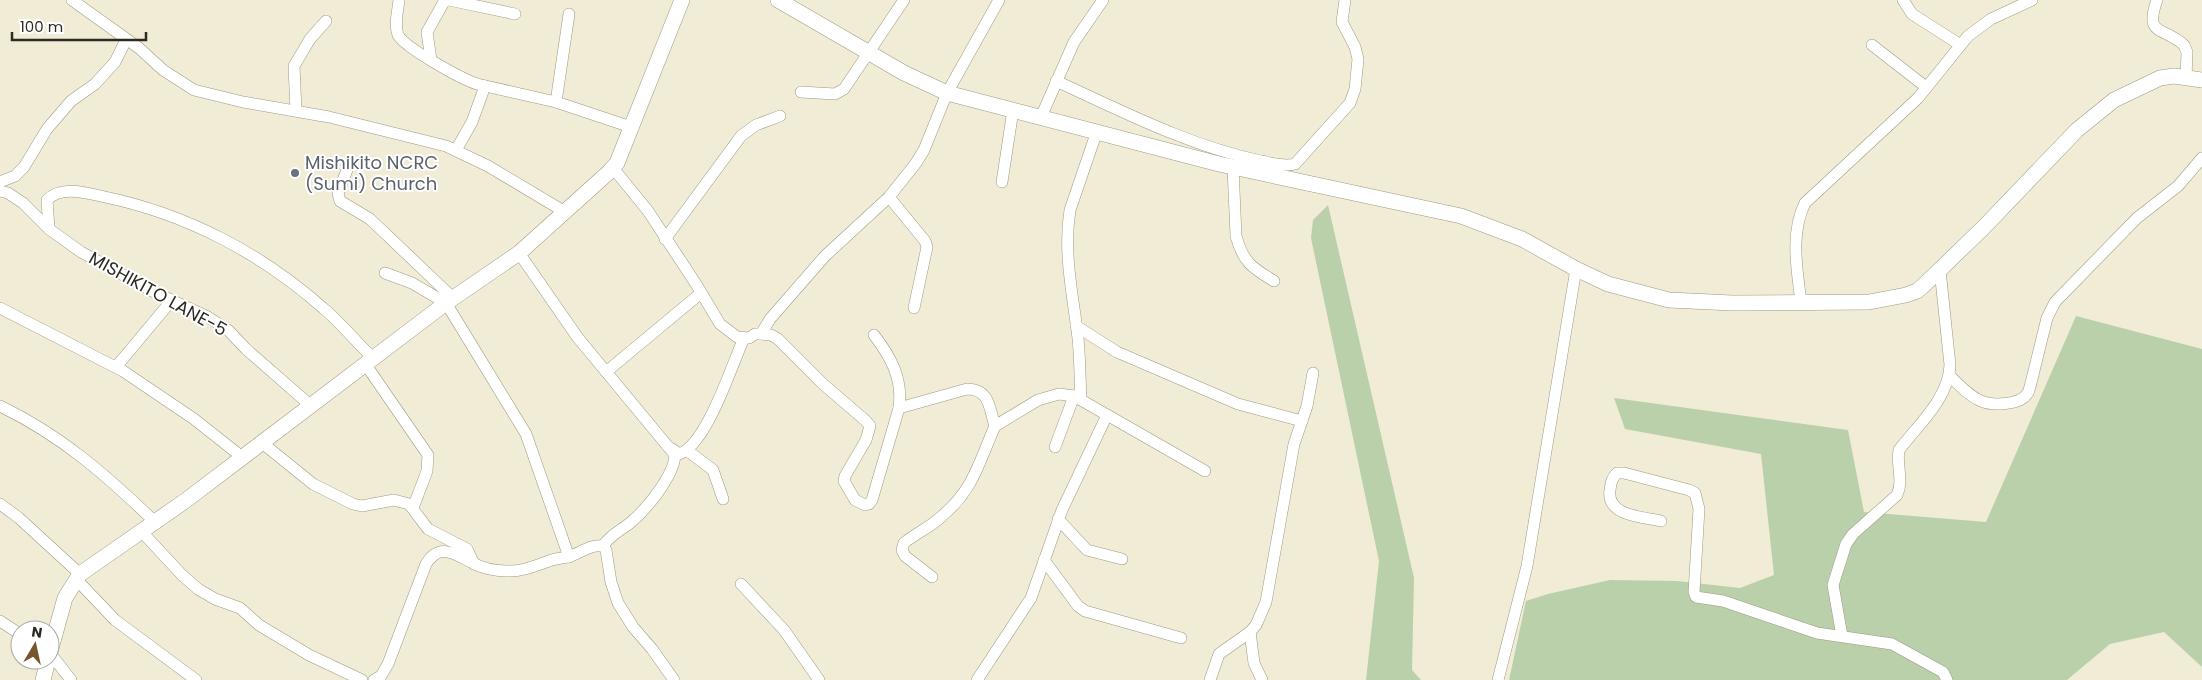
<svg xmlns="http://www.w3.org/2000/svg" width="2202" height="680" font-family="Poppins,sans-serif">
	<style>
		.green { fill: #b9d0ab }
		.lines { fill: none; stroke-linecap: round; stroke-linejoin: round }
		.street-casing { stroke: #9d9a84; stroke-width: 12 }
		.secondary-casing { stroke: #9d9a84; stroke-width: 16 }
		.street { stroke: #fff; stroke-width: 11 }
		.secondary { stroke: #fff; stroke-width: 15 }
		.worship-dot { fill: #6b7280; stroke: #fff; stroke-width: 2 }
		.labels { text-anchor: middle; stroke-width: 4; stroke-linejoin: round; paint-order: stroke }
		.worship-label { font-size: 18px; fill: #5b616d; stroke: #fff; text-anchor: start }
		.street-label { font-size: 18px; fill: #2c2a22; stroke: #fff }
	</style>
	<rect width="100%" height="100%" fill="#f0ecd5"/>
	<g class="green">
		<path d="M1328,205L1414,578L1412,670L1421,680H1366L1379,561L1311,238L1313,220Z"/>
		<path d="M2076,316L2202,349V667L2164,632L2110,644L2067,680H1509L1526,601L1548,594L1610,580L1677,581L1740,588L1774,575L1761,454L1625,429L1614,398L1848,430L1864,512L1986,522Z"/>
	</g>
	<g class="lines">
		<defs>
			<g id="street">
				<path d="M72,0L139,48L163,70L194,90L243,102L329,117L446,146L488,166L565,212"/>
				<path d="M399,0C398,10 394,25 398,35C405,48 462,79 477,84L556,102L631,127"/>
				<path d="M449,0L515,14"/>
				<path d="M1903,0L1912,14L1959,44"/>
				<path d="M2157,0C2144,37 2163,26 2184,45L2187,52L2186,78"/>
				<path d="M1872,45L1926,87"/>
				<path d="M431,60L427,32L445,0"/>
				<path d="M1056,81C1122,111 1189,146 1261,161C1272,163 1283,167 1295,164L1350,103L1355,89L1358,59L1355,47L1342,22L1345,0"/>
				<path d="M801,92L835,94L844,89L904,0"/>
				<path d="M556,102L569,14"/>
				<path d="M296,111L294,66L310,39L326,21"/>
				<path d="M1041,117L1074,42L1103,0"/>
				<path d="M456,150L472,122L485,86"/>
				<path d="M1233,167L1236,236C1243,262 1252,268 1274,281"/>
				<path d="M613,168L648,211L696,284L720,324L737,337L749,338L755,334H761L771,335L778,339L823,384L866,421L870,426L866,440L845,476L844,481L855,500L865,505L869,504L872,500L899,408C903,379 891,357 874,335"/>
				<path d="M347,170L338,193L340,201L370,219L453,298"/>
				<path d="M0,182L15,176L24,167L47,129L71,101L95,84L115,62L126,40"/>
				<path d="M1002,182L1013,110"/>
				<path d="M0,191L8,193L23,203L49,229L81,252L154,292L208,317L228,330L246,349L310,405"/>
				<path d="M889,197L925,241L927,247L914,308"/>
				<path d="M49,229L47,200C61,185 87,193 105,197C186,214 261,253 323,308C341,323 356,342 374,359"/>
				<path d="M665,239L741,136L756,125L780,116"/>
				<path d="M519,253L578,338L675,455C674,476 646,510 630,523C620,531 610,535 603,546"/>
				<path d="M385,273L412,283L446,303L526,434L569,557"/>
				<path d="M1801,302C1797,270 1790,233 1805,203L1918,98L1968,36L1991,19L2032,0"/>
				<path d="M0,308L123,371L194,419L242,457"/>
				<path d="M1076,326L1117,352L1238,404L1302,421"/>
				<path d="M761,334L770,319L825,256L889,197L916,163L924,150L947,93L999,0"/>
				<path d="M366,365L428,455L427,471L413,508"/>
				<path d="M116,367L172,300"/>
				<path d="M606,372L701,293"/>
				<path d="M1950,376C1959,385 1969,396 1981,401C1992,406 2020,405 2027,394C2029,392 2029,389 2030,387L2047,318L2055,302L2137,218L2178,186L2202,158"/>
				<path d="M1081,400C1080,379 1080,358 1078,338C1073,295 1063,253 1070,210L1097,131"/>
				<path d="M0,406C62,436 106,475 155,522"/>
				<path d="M899,408L967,389C990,389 989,408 995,426"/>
				<path d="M261,442L313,484L353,504L362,506L394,500L409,504L428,529L467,549L474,564"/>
				<path d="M1055,447L1074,396"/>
				<path d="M672,449L679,454C707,445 732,364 744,338"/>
				<path d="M688,451L713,470L723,499"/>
				<path d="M0,504L19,518L80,574"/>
				<path d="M1058,519L1087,550L1122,559"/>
				<path d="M1661,521C1643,517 1606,516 1610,490C1611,482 1612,478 1617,473H1624L1689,490L1695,493L1699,509L1694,592L1696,597L1723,601L1817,633L1892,644L1943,672L1947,680"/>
				<path d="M142,532L182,575L198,589L215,599L240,608L259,625L309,655L362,680"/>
				<path d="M1044,560L1078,606L1085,611L1181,638"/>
				<path d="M932,577L905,556L902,550L904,543C916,533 931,527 942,516C974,489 979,462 995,426L1038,400L1059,394L1074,396L1205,471"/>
				<path d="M76,579L115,620L196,680"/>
				<path d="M741,584L784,630L819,680"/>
				<path d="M0,621L20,634"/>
				<path d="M1250,632L1254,663L1262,680"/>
				<path d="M1842,636L1833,585L1846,544L1853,534L1897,495C1904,480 1896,466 1899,450C1918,425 1949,398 1950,365L1940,270"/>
				<path d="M50,653L71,680"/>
				<path d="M374,680L381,676L388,664L426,564C440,541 456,555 473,563C482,568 496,571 507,571C522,572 537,565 552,560C558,558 565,558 571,556C582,552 591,544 603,546L606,550L611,582L618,603L633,627L652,649L674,680"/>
				<path d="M977,680L1031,598L1062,510L1107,415"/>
				<path d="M1210,680L1219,654L1250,632L1256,625L1266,602L1294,444L1307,406L1313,373"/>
				<path d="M1498,680L1527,566L1576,269"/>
			</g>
			<g id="secondary">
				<path d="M778,0L904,73L947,93L1219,164L1461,216L1522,239L1576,269L1608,284L1669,300L1732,303L1869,302L1906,295L1917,291L1924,285L1984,227L2077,130L2114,100L2160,78L2174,76L2202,80"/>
				<path d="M50,652L65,598L80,574L185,501L446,303L519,253L609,172L617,163L682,0"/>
				<path d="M43,680L48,660"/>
			</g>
		</defs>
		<use href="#street" class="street-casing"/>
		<use href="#secondary" class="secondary-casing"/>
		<use href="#street" class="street"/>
		<use href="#secondary" class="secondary"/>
	</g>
	<circle class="worship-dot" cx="295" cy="173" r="5"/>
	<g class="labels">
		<g class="worship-label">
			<text x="305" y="169">Mishikito NCRC<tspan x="305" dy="21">(Sumi) Church</tspan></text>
		</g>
		<g class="street-label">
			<text transform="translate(158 294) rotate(29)" y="6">MISHIKITO LANE-5</text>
		</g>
	</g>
	<g transform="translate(35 645) rotate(9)"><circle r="24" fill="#ffffff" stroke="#abaaa7"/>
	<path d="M0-4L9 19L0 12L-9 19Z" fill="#75572b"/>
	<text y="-8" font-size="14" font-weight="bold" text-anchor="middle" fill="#2c2a22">N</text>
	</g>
	<path d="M12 32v8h134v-8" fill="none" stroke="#2c2a22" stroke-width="2.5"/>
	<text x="20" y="32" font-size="15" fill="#2c2a22" stroke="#ffffff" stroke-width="4" paint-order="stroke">100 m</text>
</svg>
